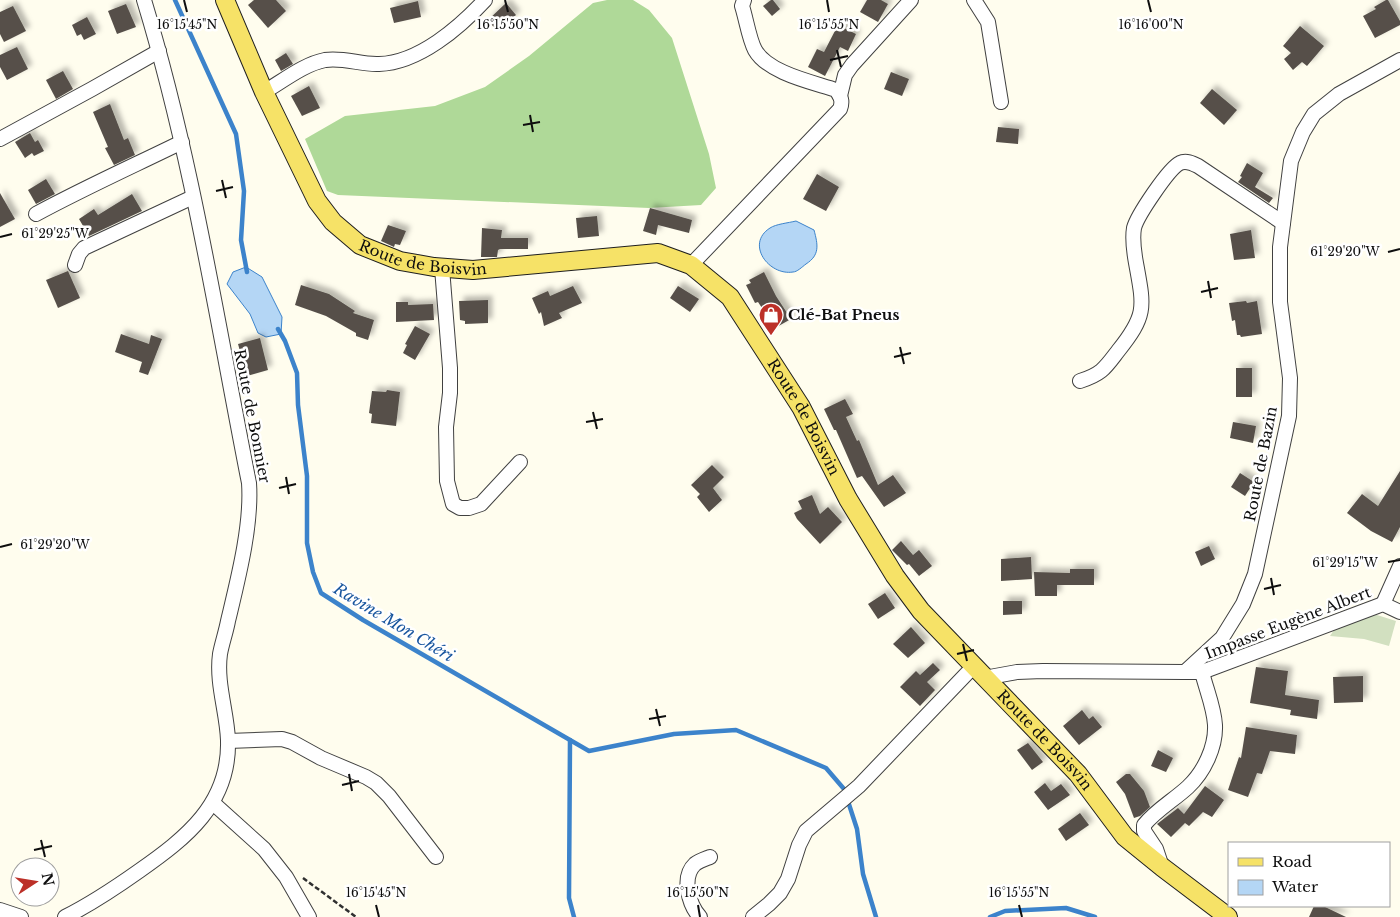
<svg xmlns="http://www.w3.org/2000/svg" width="1400" height="917" font-family="'Libre Baskerville',serif">
	<style>
		.forest { fill: #afd998 }
		.cemetery { fill: #d2e0c0 }
		.water { fill: #b4d6f5; stroke: #3c83cb }
		.lines { fill: none; stroke-linecap: round; stroke-linejoin: round }
		.stream { stroke: #3c83cb; stroke-width: 4.5 }
		.building { fill: #56504a; filter: url(#shadow) }
		.minor-casing { stroke: #414141; stroke-width: 16 }
		.major-casing { stroke: #1f1f1f; stroke-width: 20 }
		.path { stroke: #303030; stroke-width: 2.5; stroke-dasharray: 5 2.5; stroke-linecap: butt }
		.minor { stroke: #fff; stroke-width: 14 }
		.major { stroke: #f6e267; stroke-width: 18 }
		.ticks { fill: none; stroke: #0e0e0e; stroke-width: 2 }
		.labels { text-anchor: middle; stroke-width: 5; stroke-linejoin: round; paint-order: stroke }
		.street-label { font-size: 15px; fill: #0e0e0e; stroke: #fff }
		.poi-label { font-size: 15px; font-weight: bold; fill: #0e0e0e; stroke: #fff; text-anchor: start }
		.water-label { font-size: 16px; font-style: italic; fill: #19569e; stroke: #fff }
		.ticks-label { font-size: 12px; text-anchor: middle; fill: #0e0e0e; stroke: #fff; stroke-width: 5; stroke-linejoin: round; paint-order: stroke }
	</style>
	<defs>
		<filter id="shadow"><feDropShadow dx="4.5" dy="-4.5" stdDeviation="2.5" flood-color="#0004"/></filter>
	</defs>
	<rect width="100%" height="100%" fill="#fffdee"/>
	<path class="forest" d="M607,0H633L649,10L672,38L709,154L716,188L701,205L649,208L338,195L327,191L305,139L345,116L435,106L485,87L529,56L593,3Z"/>
	<path class="cemetery" d="M1377,615L1396,621L1389,646L1364,639L1330,636L1340,621L1354,617Z"/>
	<g class="water">
		<path d="M796,221L814,230C818,245 820,255 806,264C802,267 797,272 793,272C769,276 745,244 770,228C776,224 788,223 796,221Z"/>
		<path d="M246,267L262,277L282,317L281,334L266,337L258,333L250,314L227,284L233,272Z"/>
	</g>
	<g class="lines">
		<g class="stream">
			<path d="M175,0L236,134L244,191L241,240L247,272"/>
			<path d="M278,329L285,341L297,373L298,405L307,476V543L313,572L321,593L363,620L589,751L674,734L736,730L826,768L844,789L857,829L863,874L876,917"/>
			<path d="M570,740L569,898L574,917"/>
			<path d="M990,917L1005,911L1066,908L1095,917"/>
		</g>
	</g>
	<g class="building">
		<path d="M254,0H276L286,11L268,28L248,5Z"/>
		<path d="M771,0H773L780,9L772,16L763,6Z"/>
		<path d="M867,0H881L888,4L878,22L860,12Z"/>
		<path d="M1386,0H1388L1400,21V25L1375,38L1363,16L1376,9L1374,7Z"/>
		<path d="M418,1L421,17L394,23L390,8Z"/>
		<path d="M506,3L516,15L507,23L505,21L496,30L488,20Z"/>
		<path d="M126,4L136,27L117,34L108,11Z"/>
		<path d="M13,6L26,31L4,42L0,34V12Z"/>
		<path d="M87,17L96,34L84,40L81,34L77,36L72,25Z"/>
		<path d="M838,25L856,34L848,51L840,47L825,76L808,67L817,49L824,52Z"/>
		<path d="M1300,26L1324,46L1307,66L1302,62L1293,70L1284,59L1291,53L1283,46Z"/>
		<path d="M17,47L28,69L7,80L0,67V55Z"/>
		<path d="M286,53L293,64L281,71L275,60Z"/>
		<path d="M63,71L73,89L56,99L46,80Z"/>
		<path d="M891,72L909,79L902,96L884,89Z"/>
		<path d="M309,86L320,108L302,116L291,96Z"/>
		<path d="M1212,89L1237,110L1224,125L1200,103Z"/>
		<path d="M110,104L124,140L128,138L135,155L114,165L105,148L108,147L93,112Z"/>
		<path d="M998,127L1019,129L1018,144L996,142Z"/>
		<path d="M30,133L35,142L38,140L44,151L34,156L32,153L25,158L15,142Z"/>
		<path d="M1247,163L1263,173L1255,187L1273,198L1269,203L1238,182L1242,177L1240,176Z"/>
		<path d="M817,174L839,187L826,211L803,199Z"/>
		<path d="M46,179L55,194L36,204L28,190Z"/>
		<path d="M0,193L15,219L0,227Z"/>
		<path d="M132,194L142,211L89,236L79,219L94,209L98,215Z"/>
		<path d="M650,208L692,220L689,233L658,225L656,235L643,231Z"/>
		<path d="M597,216L599,236L578,238L576,218Z"/>
		<path d="M388,225L406,231L400,245L395,244L394,247L381,241Z"/>
		<path d="M482,228L502,230L501,238H528V249H500L498,250L497,257H481Z"/>
		<path d="M1251,230L1255,258L1234,260L1230,234Z"/>
		<path d="M68,271L80,298L58,308L46,280Z"/>
		<path d="M764,272L776,296L791,319L775,328L758,302L755,303L746,285L751,283L749,280Z"/>
		<path d="M301,285L329,294L355,311L353,313L374,320L368,340L356,336V333L326,316L295,305Z"/>
		<path d="M573,286L582,303L559,313L562,318L544,326L541,312L539,314L532,298L548,291L550,296Z"/>
		<path d="M678,286L699,299L690,312L670,298Z"/>
		<path d="M488,300V323L465,324V321L460,320L459,301Z"/>
		<path d="M1246,301L1247,303L1257,301L1262,334L1241,337L1240,335H1237L1235,320L1232,321L1229,303Z"/>
		<path d="M396,302H408V305L433,304L434,320L396,322Z"/>
		<path d="M415,326L430,334L415,360L403,353L407,345L405,344Z"/>
		<path d="M121,334L149,344L151,335L162,339L148,375L139,372L142,362L115,352Z"/>
		<path d="M260,338L268,370L247,376L238,344Z"/>
		<rect x="1236" y="368" width="16" height="29"/>
		<path d="M387,390L400,392L396,426L371,423L372,414L369,413L372,391L386,392Z"/>
		<path d="M845,399L853,414L846,417L857,441L859,440L878,485L893,475L906,493L884,507L862,476L857,478L836,430H834L824,409Z"/>
		<path d="M1233,422L1256,426L1253,443L1230,438Z"/>
		<path d="M712,465L724,477L713,488L722,500L709,512L697,497L700,494L691,485Z"/>
		<path d="M1400,471V527L1392,542L1371,531L1347,513L1362,494L1378,506Z"/>
		<path d="M1240,473L1254,482L1245,496L1231,487Z"/>
		<path d="M812,495L820,514L828,507L842,522L820,544L797,519L794,513L802,509L798,501Z"/>
		<path d="M901,541L913,555L919,550L932,566L919,576L909,564L907,565L892,550Z"/>
		<path d="M1209,546L1215,559L1201,566L1195,552Z"/>
		<path d="M1031,557L1032,579L1001,581V559Z"/>
		<path d="M1070,569H1094V585H1057V596H1035L1034,572L1070,573Z"/>
		<path d="M885,593L895,608L878,619L868,604Z"/>
		<path d="M1003,601H1022V614L1003,615Z"/>
		<path d="M911,627L925,643L908,658L893,644Z"/>
		<path d="M933,663L940,670L927,682L935,690L920,706L900,687L916,671L920,675Z"/>
		<path d="M1256,667L1288,671L1285,695L1319,700L1317,719L1290,715L1291,710L1250,703Z"/>
		<path d="M1363,676V702L1334,703L1333,677Z"/>
		<path d="M1082,710L1089,719L1093,716L1102,727L1079,745L1063,726Z"/>
		<path d="M1246,727L1297,735L1295,754L1270,751L1262,774L1257,773L1248,797L1228,790L1239,757L1241,758Z"/>
		<path d="M1028,743L1043,762L1032,770L1017,750Z"/>
		<path d="M1158,750L1173,758L1166,772L1151,766Z"/>
		<path d="M1126,774H1130L1144,791L1150,807L1140,816L1134,818L1125,794L1116,782Z"/>
		<path d="M1045,783L1051,791L1061,784L1070,795L1048,810L1034,792Z"/>
		<path d="M1205,786L1224,800L1212,817L1203,812L1189,826L1185,823L1171,837L1157,824L1178,808L1184,814Z"/>
		<path d="M1080,813L1089,825L1066,841L1058,829Z"/>
		<path d="M1314,906H1323L1346,917H1309Z"/>
	</g>
	<g class="lines">
		<defs>
			<g id="minor">
				<path d="M974,0L988,22L1001,102"/>
				<path d="M264,92C283,81 304,64 325,60C344,57 361,65 379,64C419,63 460,27 485,0"/>
				<path d="M840,96L845,75L852,65L911,0"/>
				<path d="M0,139L92,89L159,51"/>
				<path d="M36,214C84,188 133,166 182,142"/>
				<path d="M75,265L79,254L84,248L193,197"/>
				<path d="M691,265L840,109C843,101 841,97 836,90C812,82 768,73 755,50C749,39 746,18 742,6L744,0"/>
				<path d="M442,268L450,368V393L446,427L447,481L453,504L460,508H469L481,504L520,462"/>
				<path d="M1080,381C1102,374 1105,368 1118,351C1147,315 1144,307 1136,263C1134,252 1132,240 1134,228C1137,216 1169,168 1180,163C1186,160 1192,163 1198,166L1283,223"/>
				<path d="M1383,604L1400,566"/>
				<path d="M1185,672H1202L1383,604L1400,612"/>
				<path d="M984,678L1017,672L1043,671L1185,672L1222,638L1243,604L1255,574L1289,416L1290,378L1280,302V247L1291,161L1303,132L1314,114L1339,94L1400,60"/>
				<path d="M228,741L282,739L292,742L321,758L366,777L376,783L389,796L436,857"/>
				<path d="M213,803L264,849L286,877L309,917"/>
				<path d="M1162,867L1156,849L1144,831V825C1156,810 1174,800 1188,787C1204,772 1216,747 1215,725C1214,707 1206,689 1202,672"/>
				<path d="M0,910L21,917"/>
				<path d="M65,917C91,904 115,888 139,871C186,838 230,804 228,740C227,712 216,683 220,654C222,643 226,632 228,621C238,579 252,525 249,483C217,321 192,158 144,0"/>
				<path d="M700,917C689,905 681,877 695,864C699,861 705,859 710,857"/>
				<path d="M753,917L769,904L780,893L788,879L799,845L806,831L859,786L974,666"/>
			</g>
			<g id="major">
				<path id="s1" d="M225,0L264,92L317,201L333,222L360,245L400,261L434,267L473,270L658,253L691,265L730,297L801,407L848,499L895,576L921,611L1078,774L1125,837L1162,867L1228,917"/>
			</g>
		</defs>
		<use href="#minor" class="minor-casing"/>
		<use href="#major" class="major-casing"/>
		<path class="path" d="M303,878L356,917"/>
		<use href="#minor" class="minor"/>
		<use href="#major" class="major"/>
	</g>
	<path class="ticks" d="M184,0L187,12M505,0L508,12M827,0L829,12M1148,0L1151,12M837,50L841,67M830,60L848,56M530,115L533,132M523,125L540,122M222,180L226,198M216,191L233,187M0,237L12,234M1388,252L1400,249M1208,281L1211,298M1201,292L1218,288M900,347L904,364M894,357L911,353M593,412L597,429M586,422L603,419M286,477L289,494M279,488L296,484M0,547L12,544M1388,562L1400,560M1271,578L1274,595M1264,589L1281,585M963,644L967,661M957,654L974,650M656,709L660,726M649,719L666,716M349,774L352,791M342,785L359,781M41,840L45,857M34,850L52,846M376,905L379,917M698,905L700,917M1019,905L1022,917"/>
	<defs>
		<symbol id="shop-pin" viewBox="-11 -11 22 30"><path d="M0 17L-7.5 6A9.5 9.5 0 1 1 7.5 6Z" fill="#bc3028" stroke="#fff"/><path d="M-5-2.5h2.3a2.7 3.5 0 0 1 5.4 0H5L5.5 6h-11ZM-1.5-2.5h3a1.5 2.3 0 0 0-3 0Z" fill="#fff"/></symbol>
	</defs>
	<g fill-rule="evenodd">
		<use href="#shop-pin" x="757" y="301" width="28" height="38"/>
	</g>
	<g class="labels">
		<g class="street-label">
			<text dy="5" stroke="none"><textPath href="#s1" startOffset="348">Route de Boisvin</textPath></text>
			<text transform="translate(252 416) rotate(79)" y="5">Route de Bonnier</text>
			<text dy="5" stroke="none"><textPath href="#s1" startOffset="812">Route de Boisvin</textPath></text>
			<text transform="translate(1261 464) rotate(-79)" y="5">Route de Bazin</text>
			<text transform="translate(1288 623) rotate(-21)" y="5">Impasse Eugène Albert</text>
			<text dy="5" stroke="none"><textPath href="#s1" startOffset="1218">Route de Boisvin</textPath></text>
		</g>
		<g class="poi-label">
			<text x="788" y="320">Clé-Bat Pneus</text>
		</g>
		<g class="water-label">
			<text transform="translate(394 622) rotate(31)" y="6">Ravine Mon Chéri</text>
		</g>
	</g>
	<g class="ticks-label">
		<text x="187" y="29">16°15'45"N</text>
		<text x="508" y="29">16°15'50"N</text>
		<text x="829" y="29">16°15'55"N</text>
		<text x="1151" y="29">16°16'00"N</text>
		<text x="55" y="238">61°29'25"W</text>
		<text x="1345" y="256">61°29'20"W</text>
		<text x="55" y="549">61°29'20"W</text>
		<text x="1345" y="567">61°29'15"W</text>
		<text x="376" y="897">16°15'45"N</text>
		<text x="698" y="897">16°15'50"N</text>
		<text x="1019" y="897">16°15'55"N</text>
	</g>
	<rect x="1228" y="842" width="162" height="65" fill="#ffffff" stroke="#9f9f9f"/>
	<rect x="1238" y="858" width="25" height="8" fill="#f6e267" stroke="#9f9f9f"/>
	<text x="1272" y="867" font-size="15" fill="#0e0e0e">Road</text>
	<rect x="1238" y="880" width="25" height="15" fill="#b4d6f5" stroke="#9f9f9f"/>
	<text x="1272" y="892" font-size="15" fill="#0e0e0e">Water</text>
	<g transform="translate(35 882) rotate(78)"><circle r="24" fill="#ffffff" stroke="#9f9f9f"/>
	<path d="M0-4L9 19L0 12L-9 19Z" fill="#bc3028"/>
	<text y="-8" font-size="14" font-weight="bold" text-anchor="middle" fill="#0e0e0e">N</text>
	</g>
</svg>
